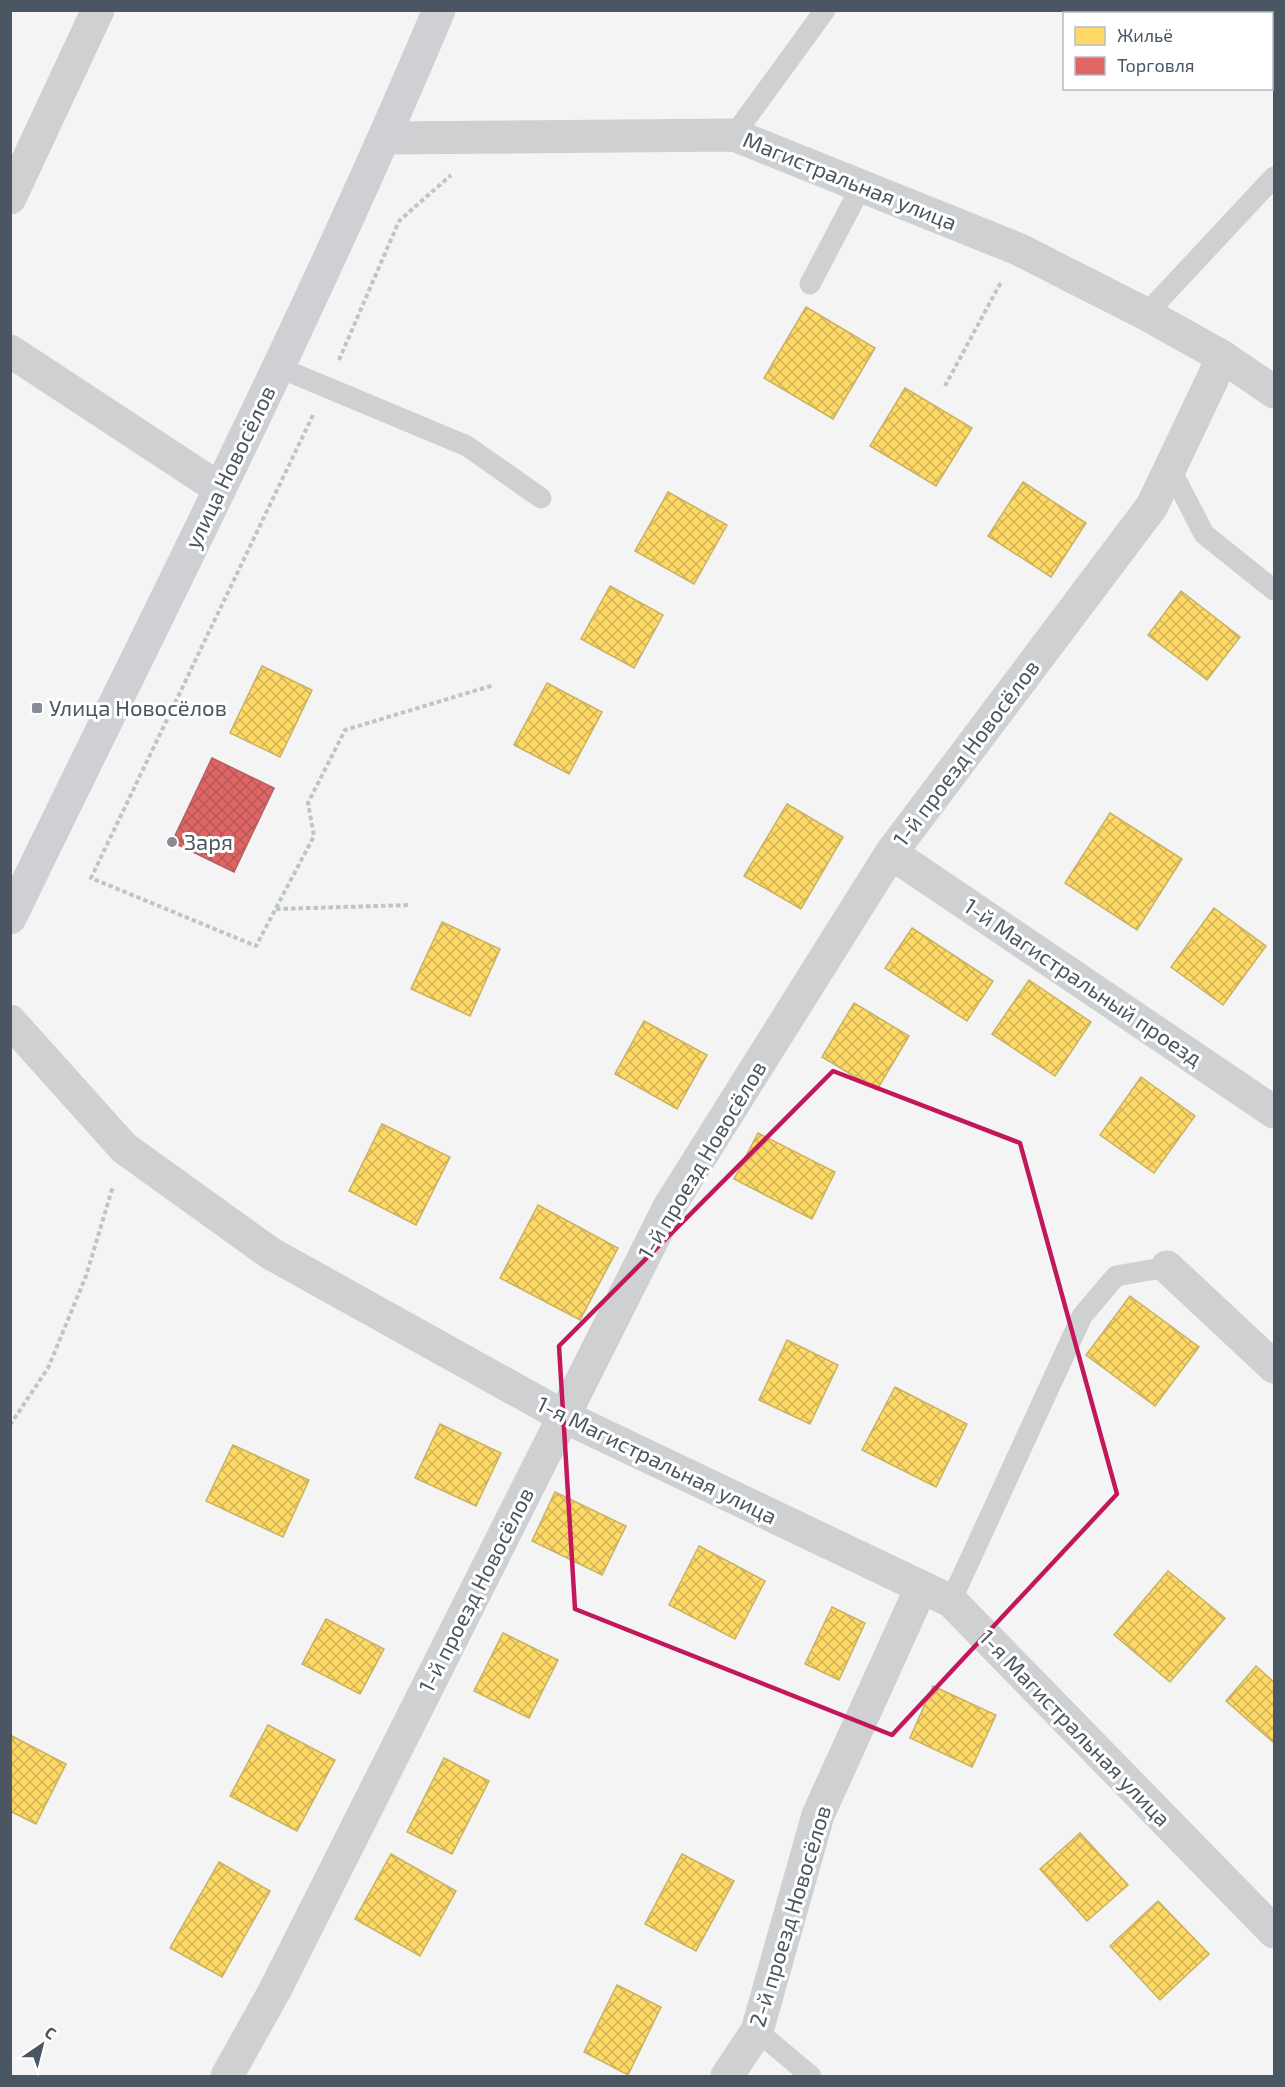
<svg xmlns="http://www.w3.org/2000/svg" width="1285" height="2087" font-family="'Exo 2',sans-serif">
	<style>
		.homes { fill: url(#homes-cross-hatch); stroke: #c9b264; stroke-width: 1.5 }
		.shops { fill: url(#shops-cross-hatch); stroke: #b36164; stroke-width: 1.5 }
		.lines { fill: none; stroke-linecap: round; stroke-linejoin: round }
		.path { stroke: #bcc7c4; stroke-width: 4; stroke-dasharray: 4.5 3; stroke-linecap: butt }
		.lane { stroke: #ced0d2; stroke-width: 21 }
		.street { stroke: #ced0d2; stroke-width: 33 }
		.secondary { stroke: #ced0d4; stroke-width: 33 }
		.marked { fill: none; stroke: #c2185b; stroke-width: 4.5; stroke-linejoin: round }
		.poi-dot { fill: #868d94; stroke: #fff; stroke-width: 2 }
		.labels { text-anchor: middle; stroke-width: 6; stroke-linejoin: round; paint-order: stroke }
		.street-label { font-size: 22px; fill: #4a5661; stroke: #fff }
		.poi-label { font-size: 22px; fill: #4a5661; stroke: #fff; text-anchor: start }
	</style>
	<defs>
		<pattern id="homes-cross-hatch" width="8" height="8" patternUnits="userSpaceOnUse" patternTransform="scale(1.5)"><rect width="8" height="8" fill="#ffd966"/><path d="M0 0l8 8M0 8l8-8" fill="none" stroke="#d0b357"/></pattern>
		<pattern id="shops-cross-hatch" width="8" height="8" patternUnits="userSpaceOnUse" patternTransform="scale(1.5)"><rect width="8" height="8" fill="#e06666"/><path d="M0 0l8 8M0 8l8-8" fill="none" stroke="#b85757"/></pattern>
	</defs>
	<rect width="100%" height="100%" fill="#f4f4f4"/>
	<g class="homes">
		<path d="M806,307L875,348L833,419L764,378Z"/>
		<path d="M905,388L972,428L936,486L870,446Z"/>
		<path d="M1023,482L1086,523L1051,577L988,536Z"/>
		<path d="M668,492L727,525L694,584L635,551Z"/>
		<path d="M610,586L663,615L634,668L581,639Z"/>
		<path d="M1181,591L1240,637L1207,680L1148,635Z"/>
		<path d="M262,666L312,690L280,757L230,733Z"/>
		<path d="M547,683L602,712L569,774L514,745Z"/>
		<path d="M787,804L843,837L801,909L744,876Z"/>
		<path d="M1110,813L1182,859L1137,930L1065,883Z"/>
		<path d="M1214,908L1266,946L1223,1005L1171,967Z"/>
		<path d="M442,922L500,949L470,1016L411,989Z"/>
		<path d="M912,928L993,981L967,1021L885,968Z"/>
		<path d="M1029,980L1091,1022L1055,1076L992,1034Z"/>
		<path d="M854,1003L909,1036L877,1090L822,1057Z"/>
		<path d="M644,1021L707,1055L677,1109L615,1074Z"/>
		<path d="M1141,1077L1195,1116L1154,1173L1100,1135Z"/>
		<path d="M382,1124L450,1157L416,1225L349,1191Z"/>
		<path d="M758,1133L835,1172L812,1219L734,1179Z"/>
		<path d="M538,1205L618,1248L580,1320L500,1278Z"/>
		<path d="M1130,1296L1199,1347L1155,1406L1086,1355Z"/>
		<path d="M787,1340L838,1365L810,1424L759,1400Z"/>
		<path d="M895,1387L967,1424L936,1487L862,1450Z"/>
		<path d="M440,1424L501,1453L476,1506L415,1478Z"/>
		<path d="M233,1445L309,1480L283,1537L206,1501Z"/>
		<path d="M555,1492L626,1526L602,1575L532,1541Z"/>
		<path d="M699,1546L765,1581L735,1639L669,1605Z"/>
		<path d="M1168,1571L1225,1618L1170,1682L1114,1635Z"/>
		<path d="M832,1607L865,1623L839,1680L805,1664Z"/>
		<path d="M326,1619L384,1649L360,1694L302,1664Z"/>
		<path d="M503,1633L558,1660L529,1718L474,1691Z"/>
		<path d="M1256,1666L1274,1682V1743L1226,1701Z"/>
		<path d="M933,1686L996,1715L972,1767L910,1738Z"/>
		<path d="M268,1725L335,1760L297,1831L230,1796Z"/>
		<path d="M10,1735L66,1764L36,1824L10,1811Z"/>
		<path d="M444,1758L489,1781L452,1854L407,1832Z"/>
		<path d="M1080,1833L1128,1885L1087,1921L1040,1869Z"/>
		<path d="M391,1854L456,1891L420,1956L355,1919Z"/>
		<path d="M682,1854L734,1881L696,1951L645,1924Z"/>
		<path d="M219,1862L270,1891L222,1977L170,1948Z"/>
		<path d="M1158,1901L1209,1954L1160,2000L1110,1946Z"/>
		<path d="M617,1985L661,2007L628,2075L584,2052Z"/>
	</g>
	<path class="shops" d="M212,758L274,788L234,872L172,842Z"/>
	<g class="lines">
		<g class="path">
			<path d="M339,360L399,221L451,175"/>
			<path d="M945,386L1001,282"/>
			<path d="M313,415L91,878L256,946L314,836L308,803L345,730L494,685"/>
			<path d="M276,909L410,905"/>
			<path d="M10,1425L48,1368L86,1276L113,1186"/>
		</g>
		<g class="lane">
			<path d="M734,135L825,10"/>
			<path d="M810,284L862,185"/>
			<path d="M1146,314L1274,177"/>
			<path d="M278,367L467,446L541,498"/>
			<path d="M1169,466L1204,534L1274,590"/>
			<path d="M951,1601L1082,1316L1116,1276L1167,1267"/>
			<path d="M757,2031L811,2076"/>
		</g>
		<g class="street">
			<path d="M385,138L734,135L1018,249L1146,314L1223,357L1274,392"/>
			<path d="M10,198L98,10"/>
			<path d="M10,351L220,489"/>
			<path d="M891,853L1274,1112"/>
			<path d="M10,1021L124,1148L270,1253L563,1416L951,1601L1274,1932"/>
			<path d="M1167,1267L1274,1367"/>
			<path d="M227,2076L275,1990L669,1207L891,853L1152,506L1223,357"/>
			<path d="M727,2076L757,2031L818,1815L921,1588"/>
		</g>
		<path class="secondary" d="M10,918C156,617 309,319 439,10"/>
	</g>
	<path class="marked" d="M833,1071L1020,1143L1117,1494L892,1735L575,1609L559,1346Z"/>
	<g class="poi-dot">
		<rect x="31" y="702" width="12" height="12" rx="3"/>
		<circle cx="172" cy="842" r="6"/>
	</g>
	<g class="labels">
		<g class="street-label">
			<text transform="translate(850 181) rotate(22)" y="8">Магистральная улица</text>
			<text transform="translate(230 467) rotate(-64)" y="8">улица Новосёлов</text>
			<text transform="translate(966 753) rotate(-53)" y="8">1-й проезд Новосёлов</text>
			<text transform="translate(1083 982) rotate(34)" y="8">1-й Магистральный проезд</text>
			<text transform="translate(702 1160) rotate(-59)" y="8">1-й проезд Новосёлов</text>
			<text transform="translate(657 1460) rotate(26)" y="8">1-я Магистральная улица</text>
			<text transform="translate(476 1590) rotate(-63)" y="8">1-й проезд Новосёлов</text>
			<text transform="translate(1075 1728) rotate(46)" y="8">1-я Магистральная улица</text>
			<text transform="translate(790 1916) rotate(-73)" y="8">2-й проезд Новосёлов</text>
		</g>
		<g class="poi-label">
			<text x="49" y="716">Улица Новосёлов</text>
			<text x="184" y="850">Заря</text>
		</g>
	</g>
	<rect width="1285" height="2087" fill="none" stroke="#4a5661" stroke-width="24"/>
	<rect x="1063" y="12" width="210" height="78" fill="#ffffff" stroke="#b7bbc0" stroke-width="1.5"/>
	<rect x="1075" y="27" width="30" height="18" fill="#ffd966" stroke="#b7bbc0" stroke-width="1.5"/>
	<text x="1117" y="42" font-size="18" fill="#4a5661">Жильё</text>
	<rect x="1075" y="57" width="30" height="18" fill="#e06666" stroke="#b7bbc0" stroke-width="1.5"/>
	<text x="1117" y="72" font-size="18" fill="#4a5661">Торговля</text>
	<g transform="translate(42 2045) rotate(35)" stroke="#ffffff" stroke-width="4.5" paint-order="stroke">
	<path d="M0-4.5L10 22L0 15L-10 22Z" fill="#4a5661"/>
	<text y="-9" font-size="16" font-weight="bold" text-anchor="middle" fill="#4a5661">С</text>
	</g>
</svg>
